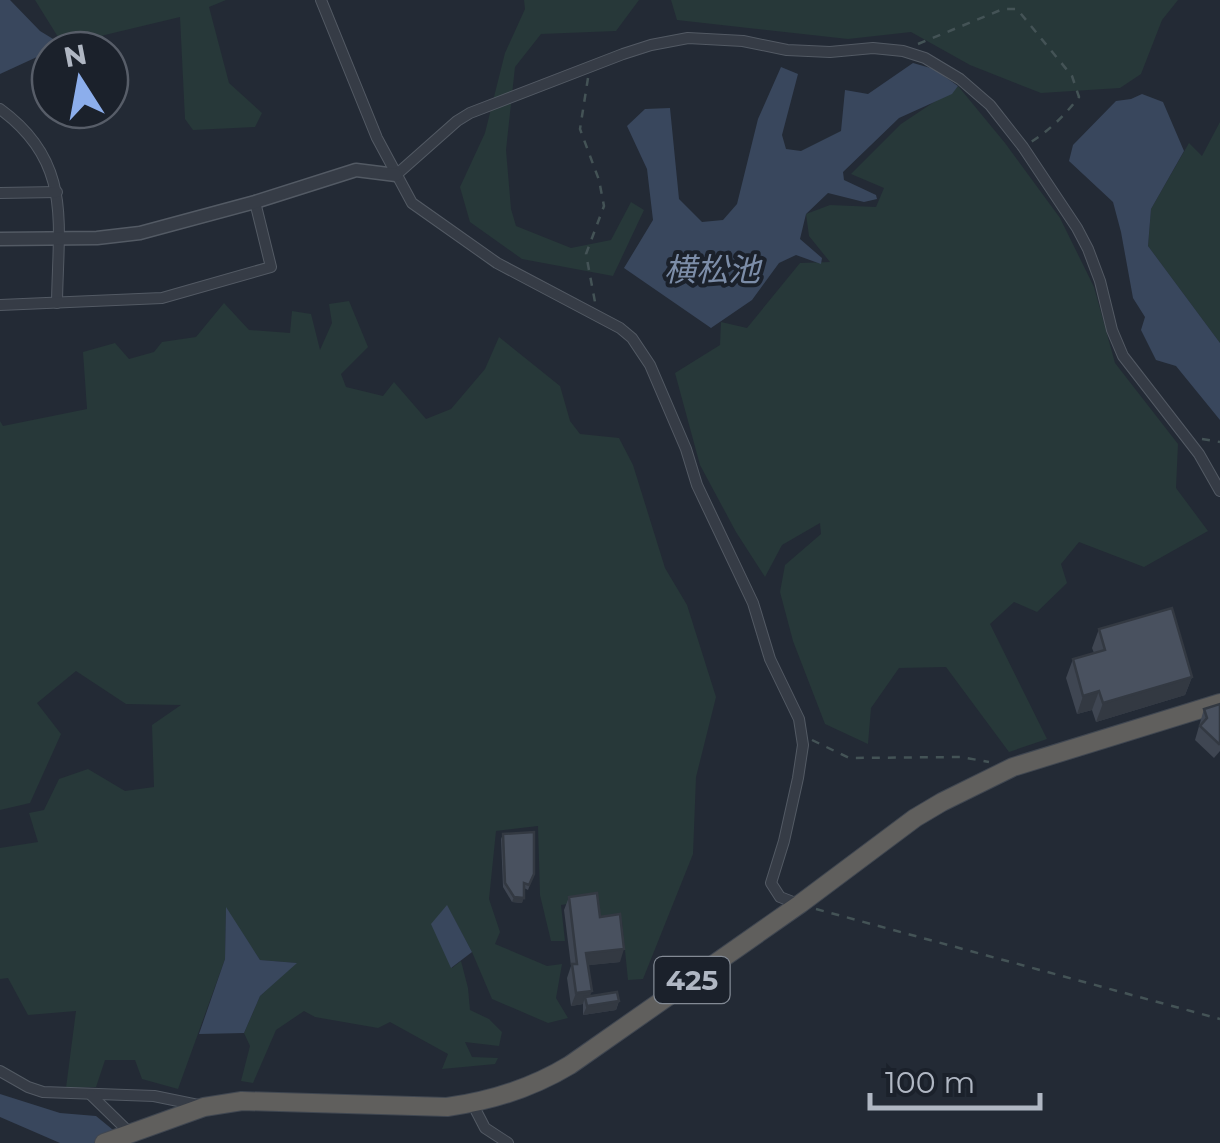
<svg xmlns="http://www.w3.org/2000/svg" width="1220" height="1143" font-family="Montserrat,'Noto Sans JP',sans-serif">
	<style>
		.green { fill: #273839 }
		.water { fill: #39475d }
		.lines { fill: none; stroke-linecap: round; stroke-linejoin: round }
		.minor-casing { stroke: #535a64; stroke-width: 12 }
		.tertiary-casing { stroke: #535a64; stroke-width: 15 }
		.trunk-casing { stroke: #404751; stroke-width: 20 }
		.path { stroke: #445356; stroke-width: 2.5; stroke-dasharray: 8 8; stroke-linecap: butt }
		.minor { stroke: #363c46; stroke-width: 10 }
		.tertiary { stroke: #363c46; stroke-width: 12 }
		.trunk { stroke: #605f5d; stroke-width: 18 }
		.wall { fill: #3f4652 }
		.shaded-wall { fill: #333942 }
		.building { fill: #49515f; stroke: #333942; stroke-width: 2.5 }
		.labels { text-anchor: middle; stroke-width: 8; stroke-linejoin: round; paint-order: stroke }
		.shield { fill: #1b212b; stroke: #838a95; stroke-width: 2.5 }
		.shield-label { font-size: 28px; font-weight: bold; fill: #b0b7c3 }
		.water-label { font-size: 32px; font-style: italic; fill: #7c8da8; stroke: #1b212b }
	</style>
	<rect width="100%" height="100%" fill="#232a35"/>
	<g class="green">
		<path d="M35,0H226L209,7L229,83L262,113L255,127L193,130L185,119L180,17L63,45Z"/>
		<path d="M524,0H639L616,31L541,34L515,67L506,150L511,209L516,226L571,248L611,240L631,202L644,210L613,276L522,259L470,222L460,187L485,133L505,53L525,9Z"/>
		<path d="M671,0H1178L1162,20L1141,74L1120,88L1041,93L970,65L911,32L848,39L677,20Z"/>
		<path d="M958,86L1005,143L1060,218L1094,287L1115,363L1178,444L1176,488L1208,531L1144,567L1079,542L1061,564L1067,583L1037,612L1014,602L990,624L1047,739L1009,752L946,667L899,668L871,708L868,744L825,724L793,641L780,592L785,565L821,534L820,523L782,545L765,577L736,532L700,465L675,373L720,345L721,322L747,328L800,263L830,262L809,236L806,214L830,205L876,207L884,188L851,174L901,124Z"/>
		<path d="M1220,122V343L1148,246L1151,209L1189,143L1202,156Z"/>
		<path d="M349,301L368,347L341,374L346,387L383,396L394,382L426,419L451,409L485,369L499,337L560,386L570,421L580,434L619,438L633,465L665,568L687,605L716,697L696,777L693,854L643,979L628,980L622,921L600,924L594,900L561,905L565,941H551L540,895L538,826L496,831L489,899L500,932L495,944L547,966L562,964L556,998L568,1018L548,1023L492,999L472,952L447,906L452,968L461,961L468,988L470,1010L489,1019L502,1032L499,1046L465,1042L472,1057L498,1058L495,1064L442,1069L448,1054L390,1022L378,1028L315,1017L304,1011L276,1030L253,1083L241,1081L250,1046L244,1033L260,996L296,963L260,960L226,910L225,959L178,1089L142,1079L135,1060H105L96,1087L66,1088L76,1011L28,1015L8,978L0,979V848L38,842L29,813L44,810L59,779L88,769L125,791L154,787L152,725L181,705L126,704L76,671L37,703L61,734L30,803L0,810V421L3,426L87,409L83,352L115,343L129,359L154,352L162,342L196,337L224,303L249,330L290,333L292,311L311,314L320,350L332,323L329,304Z"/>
	</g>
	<g class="water">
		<path d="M0,0H10L40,31L63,45L0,74Z"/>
		<path d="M913,63L934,69L958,86L952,94L899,118L843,172L844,180L876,195L877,199L864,202L828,193L806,214L800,239L822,258L821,264L796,255L779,263L752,300L711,328L624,268L653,220L647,169L627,126L645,109L670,108L679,199L702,222L723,220L737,204L758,119L781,67L798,74L782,135L786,149L801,151L841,131L845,90L868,94Z"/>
		<path d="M1142,94L1163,102L1184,151L1151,209L1148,246L1220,343V420L1176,366L1156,360L1141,330L1145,317L1133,298L1121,232L1113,202L1069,161L1073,145L1116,101L1131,99Z"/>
		<path d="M447,905L472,952L451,968L431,924Z"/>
		<path d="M226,907L260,960L297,963L260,996L244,1033L199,1034L225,959Z"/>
		<path d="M0,1094L60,1113L96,1116L129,1143H60L0,1117Z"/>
	</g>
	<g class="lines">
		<defs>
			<g id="minor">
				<path d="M321,0L377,138L412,203L497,263L620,328L632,338L650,365L686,449L697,485L753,603L770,659L799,719L803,745L798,778L784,841L771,883L780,897L798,904"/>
				<path d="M0,109C73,162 58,223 57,303"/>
				<path d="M396,175L457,121L470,113L623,54L651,45L688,38L743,41L787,50L830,52L873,48L903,51L925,58L960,79L990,105L1023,147L1077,228L1088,249L1100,281L1112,330L1123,356L1199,454L1220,491"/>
				<path d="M0,193L57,192"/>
				<path d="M0,305L162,298L271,267L255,202"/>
				<path d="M0,1071L28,1087L43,1092L154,1096L198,1105"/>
				<path d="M91,1095L130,1133"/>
				<path d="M472,1103L485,1128L508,1143"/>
			</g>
			<path id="tertiary" d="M0,239L97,238L140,233L255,202L356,170L396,175"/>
			<path id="trunk" d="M104,1143L204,1107L242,1101L447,1107C491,1101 532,1088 570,1065L800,904L915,818L942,802L1013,767L1220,703"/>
		</defs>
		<use href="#minor" class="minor-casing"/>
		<use href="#tertiary" class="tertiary-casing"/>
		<use href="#trunk" class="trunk-casing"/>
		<g class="path">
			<path d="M918,44L1003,9H1017L1072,76L1079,97C1065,115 1050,130 1031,142"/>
			<path d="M588,78L580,129L599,180L604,206L586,254L595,302"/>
			<path d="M1202,439L1220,442"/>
			<path d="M812,740L849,758L961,757L989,762"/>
			<path d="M816,909L1220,1019"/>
		</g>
		<use href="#minor" class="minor"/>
		<use href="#tertiary" class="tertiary"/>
		<use href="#trunk" class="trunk"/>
	</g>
	<g class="wall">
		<path d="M1099,629L1192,677L1185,695L1096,722L1092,710L1077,714L1066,678L1073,659L1094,653L1092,648Z"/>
		<path d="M1220,704V751L1214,758L1195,740L1204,709Z"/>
		<path d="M503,834L534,874L528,890L524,888L522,903L512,902L503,887L501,839Z"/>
		<path d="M569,897L600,917L620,962L588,965L589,997L619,1001L616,1010L583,1015V1004L571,1006L567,978L571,966L564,910Z"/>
	</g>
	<g class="shaded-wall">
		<path d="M1192,677L1185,695L1096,722L1103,703Z"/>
		<path d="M1099,691L1092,710L1077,714L1083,696Z"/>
		<path d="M514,897L524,898L522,903L512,902Z"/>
		<path d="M624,949L620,962L582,966L586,953Z"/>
		<path d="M592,991L587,1004L585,997L583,1004L571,1006L576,993Z"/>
		<path d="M619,1001L616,1010L583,1015L587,1006Z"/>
	</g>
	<g class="building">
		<path d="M1172,608L1192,677L1103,703L1099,691L1083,696L1073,659L1105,650L1099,629Z"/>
		<path d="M1220,704V743L1219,744L1200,726L1207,718L1204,709Z"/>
		<path d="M534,832V874L529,885L524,883V898L514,897L505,883L503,834Z"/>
		<path d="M597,893L600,917L620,914L624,949L586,953L592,991L576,993L572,964H577L569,897Z"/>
		<path d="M617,992L619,1001L587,1006L585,997Z"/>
	</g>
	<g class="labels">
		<rect class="shield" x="654.5" y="957" width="75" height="46" rx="8"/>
		<g class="shield-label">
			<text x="692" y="990">425</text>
		</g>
		<g class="water-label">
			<text x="712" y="281">横松池</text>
		</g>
	</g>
	<g transform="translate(80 80) rotate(349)"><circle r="48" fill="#1b212b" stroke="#575d68" stroke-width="2.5"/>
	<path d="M0-8L18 38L0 25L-18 38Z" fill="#8caeec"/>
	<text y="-15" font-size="28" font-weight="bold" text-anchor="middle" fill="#b0b7c3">N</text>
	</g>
	<path d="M870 1093v15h170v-15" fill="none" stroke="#b0b7c3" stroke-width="5"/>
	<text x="885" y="1093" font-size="30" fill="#b0b7c3" stroke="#1b212b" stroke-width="8" paint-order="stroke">100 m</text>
</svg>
